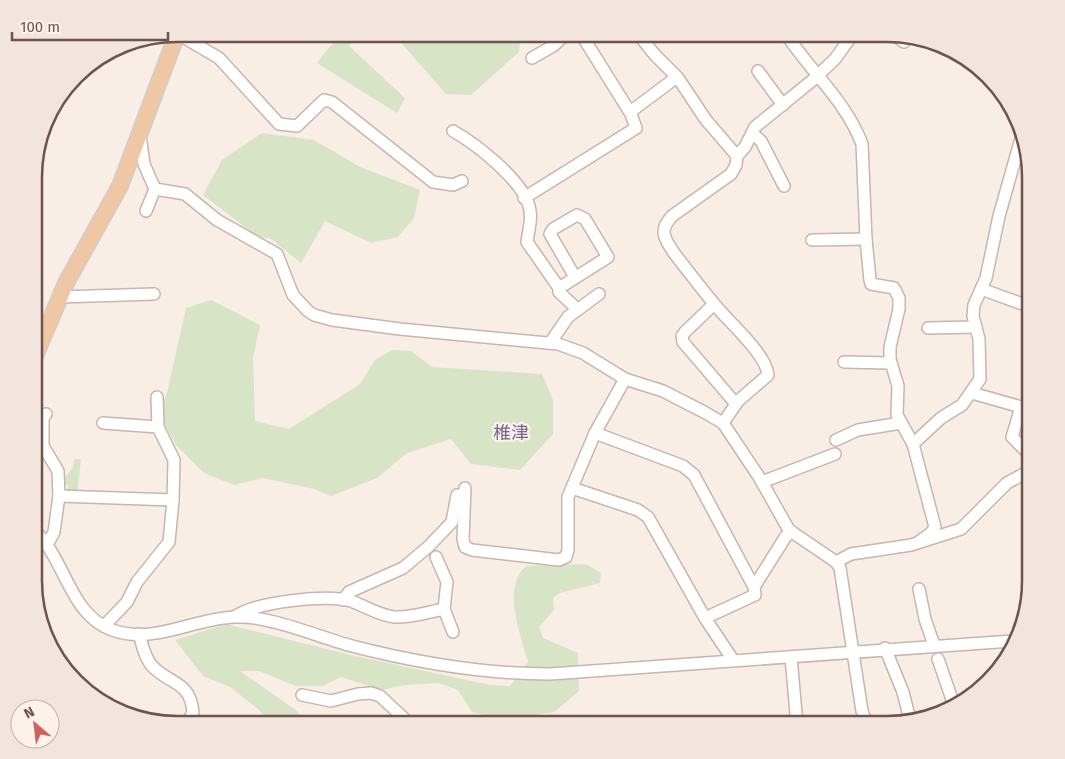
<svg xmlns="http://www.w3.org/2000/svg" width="1065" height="759" font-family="'Fira Sans','Noto Sans JP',sans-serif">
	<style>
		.green { fill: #d7e4c5 }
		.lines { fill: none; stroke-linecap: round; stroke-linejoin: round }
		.minor-casing { stroke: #c8b5ad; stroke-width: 14 }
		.major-casing { stroke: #d4ccca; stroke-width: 18 }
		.minor { stroke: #fff; stroke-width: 11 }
		.major { stroke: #efc7a5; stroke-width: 15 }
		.labels { text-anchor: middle; stroke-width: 4.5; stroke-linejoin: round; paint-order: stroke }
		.quarter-label { font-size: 18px; fill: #78668b; stroke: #fcf2ea }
		.rim { fill: none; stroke: #6e544e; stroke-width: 2.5 }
	</style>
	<rect width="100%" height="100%" fill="#f9eee5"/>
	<g class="green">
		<path d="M340,34H360L349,46L405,98L397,113L317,63Z"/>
		<path d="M390,34H521L519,52L471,95L446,94L396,37Z"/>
		<path d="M262,133L314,140L360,167L420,190L414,218L398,237L371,243L325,221L301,263L270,238L258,237L203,195L222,160Z"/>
		<path d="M211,300L260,325L253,358L255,421L289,429L360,384L375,360L392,350L411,351L432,367L542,374L553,400V434L520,470L471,464L451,439L407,453L377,478L331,496L314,489L263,478L234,485L204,473L176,445L158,412L167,393L186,308Z"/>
		<path d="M74,459H81L77,494H67L68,485L61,483L73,467Z"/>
		<path d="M586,564L601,573L600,583L560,593L553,598L554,610L539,627L543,638L578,653L579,691L554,712L502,720L472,712L458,690L439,683L405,685L381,690L341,677L322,686H296L259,671H240L297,711L308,725H271L259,710L230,687L203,676L175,640L226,624L351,655L490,685L510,686L528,662C521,635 501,588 526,566Z"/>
	</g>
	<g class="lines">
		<defs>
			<g id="minor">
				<path d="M178,34L219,58L279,124L297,126L324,100L332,102L433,182L453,185L462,181"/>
				<path d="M638,34L655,55L678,78L706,120L737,156L736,165L731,174L672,216C668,221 664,225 664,232C664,240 670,246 674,253C687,270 701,288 715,305C728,321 767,355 768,375L738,401L723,423"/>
				<path d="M786,34C810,71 846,101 862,144L866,239L870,280L871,284L894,288L899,298V309L890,347V359L898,386L897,415L913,444L935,527L931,533L920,541"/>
				<path d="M893,34L904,42"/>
				<path d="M532,58L553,46L566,34"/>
				<path d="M758,71L783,105"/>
				<path d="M630,112L677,77"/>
				<path d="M453,131C476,144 527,183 530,211C532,220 528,233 527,242L559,288"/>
				<path d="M752,133L761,141L784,186"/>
				<path d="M140,135L144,164L155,189L185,194L217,220L277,254L293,295L308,311L314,315L332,320L400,329L558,344L583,353L625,379L663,391L704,412L723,423L759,477L789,530L836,562L840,568L862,711L867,725"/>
				<path d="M737,156L745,147L755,127L814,79L835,59L853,34"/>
				<path d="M524,198L636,128L631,114L581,34"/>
				<path d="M146,211L155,189"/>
				<path d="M812,240L866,239"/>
				<path d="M575,277L550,234L553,229L577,215L585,219L608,257L559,288V292L577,309"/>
				<path d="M981,289L1031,307"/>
				<path d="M60,297L154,294"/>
				<path d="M714,304L685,332L682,336L683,342L736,404"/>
				<path d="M928,328L976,327"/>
				<path d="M550,343L568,317L599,294"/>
				<path d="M844,362L890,363"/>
				<path d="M972,393L1021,407L1012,437L1031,456"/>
				<path d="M46,414L43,418V446L58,471L59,496"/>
				<path d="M103,423L158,427"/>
				<path d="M595,433L683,466L694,475L754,587L755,595L705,618"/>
				<path d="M836,440L858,430L901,423"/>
				<path d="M913,444L941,418L962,405L980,379L979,339L973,316L974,305L986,278L999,216L1022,135"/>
				<path d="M762,482L835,454"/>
				<path d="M465,488L463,539L465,547L472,550L559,560L566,557L568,550V497L595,433L625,379"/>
				<path d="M572,488L638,510L648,517L705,618L733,660"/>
				<path d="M35,531C66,560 69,614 112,630C154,645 194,618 235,617C269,615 318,637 352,646C418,663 482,674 550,674L1012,641"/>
				<path d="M48,543L54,532L59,496L173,500"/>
				<path d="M436,557L447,582L444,609L453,632"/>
				<path d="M836,562L851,554L911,545L961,529L1007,483L1031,470"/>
				<path d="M754,587L786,536L792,532"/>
				<path d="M919,589L925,619L934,645"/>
				<path d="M343,600L349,592L403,568L428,547L452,522L457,495"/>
				<path d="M236,616C256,602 327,594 351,601C365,606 380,616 395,617C411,618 428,612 444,609"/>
				<path d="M104,626L127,602L137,582L169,542L173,500L174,460L158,427L157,397"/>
				<path d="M139,634C142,644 145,659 153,667C171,685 190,681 193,712L187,725"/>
				<path d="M885,648L903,692L910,720"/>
				<path d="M791,657L797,725"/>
				<path d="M938,659L955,708"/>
				<path d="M302,695L331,701L358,694L371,693L380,696L411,725"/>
			</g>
			<path id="major" d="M35,356L66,283L120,186L177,34"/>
		</defs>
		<use href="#minor" class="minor-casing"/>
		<use href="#major" class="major-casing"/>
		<use href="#minor" class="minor"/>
		<use href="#major" class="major"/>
	</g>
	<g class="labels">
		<g class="quarter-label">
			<text x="511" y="439">椎津</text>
		</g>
	</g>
	<path d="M0 0H1065V759H0ZM177 42H887A135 135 0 0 1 1022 177V581A135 135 0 0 1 887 716H177A135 135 0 0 1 42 581V177A135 135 0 0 1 177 42Z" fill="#f1e5de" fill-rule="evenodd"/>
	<path class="rim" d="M177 42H887A135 135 0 0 1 1022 177V581A135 135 0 0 1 887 716H177A135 135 0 0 1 42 581V177A135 135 0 0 1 177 42Z"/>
	<g transform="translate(35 724) rotate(332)"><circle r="24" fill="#fcf2ea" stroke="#c3b3ac"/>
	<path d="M0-4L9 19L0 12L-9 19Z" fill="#d3605a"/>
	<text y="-8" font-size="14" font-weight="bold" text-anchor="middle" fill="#6e544e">N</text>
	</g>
	<path d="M12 32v8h156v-8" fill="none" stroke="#6e544e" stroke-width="2.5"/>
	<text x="20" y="32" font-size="15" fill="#6e544e" stroke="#fcf2ea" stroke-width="4" paint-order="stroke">100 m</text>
</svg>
